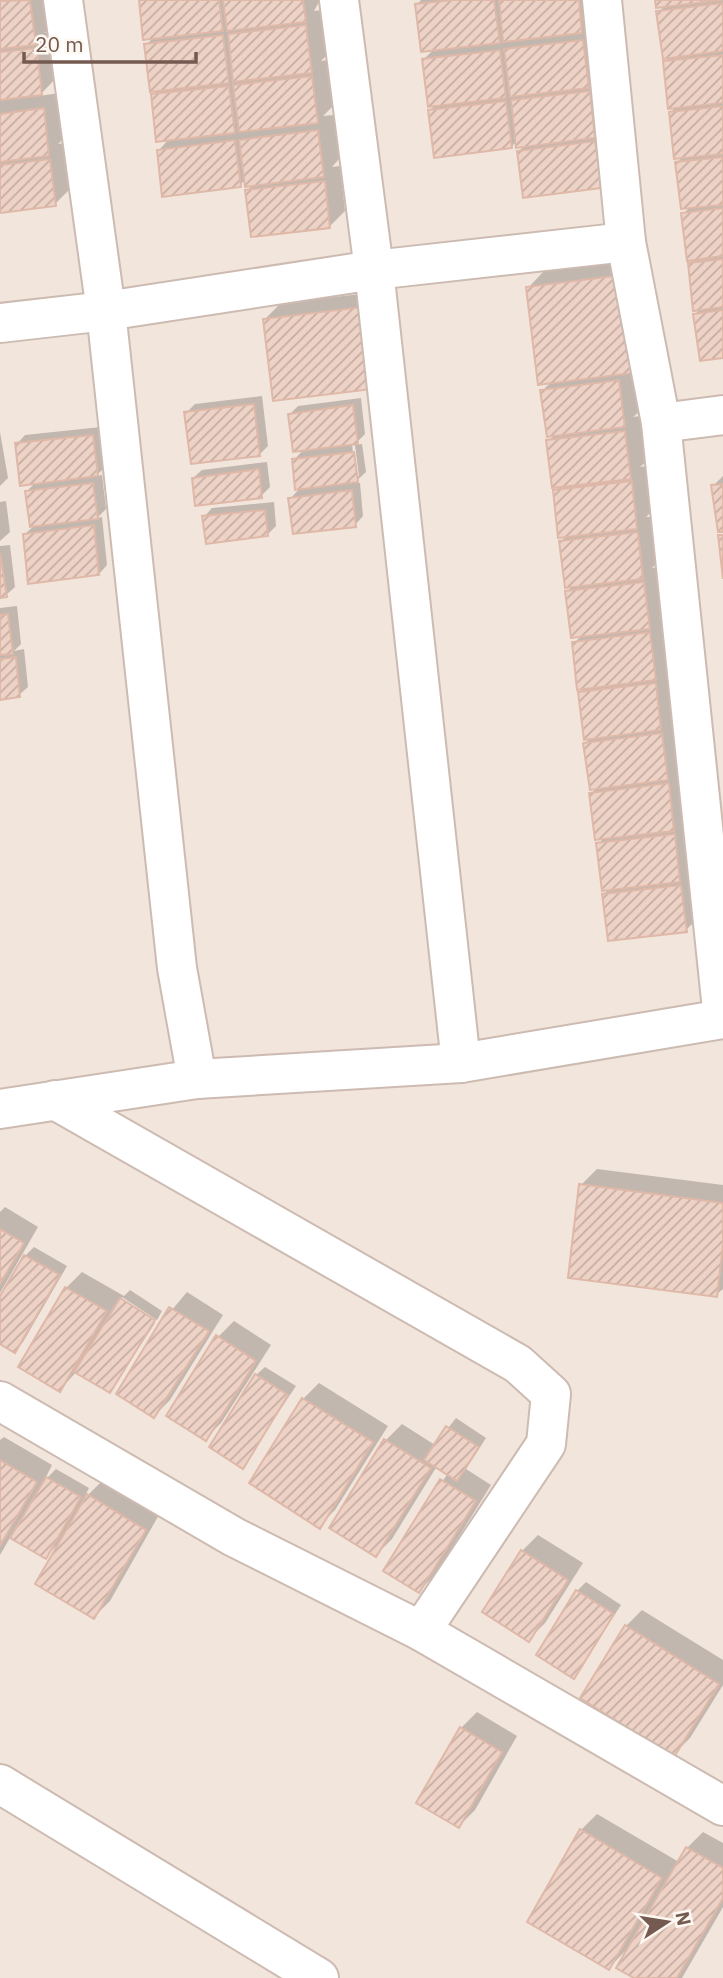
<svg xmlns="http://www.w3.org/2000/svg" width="723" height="1978" font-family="'IBM Plex Sans',sans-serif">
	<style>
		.residential { fill: #f2e5db }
		.shadow { fill: #0003 }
		.building { fill: url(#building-hatch); stroke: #dfb8a8; stroke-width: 2 }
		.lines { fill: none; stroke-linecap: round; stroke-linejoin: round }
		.minor-casing { stroke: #cdbbb2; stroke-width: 42 }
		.minor { stroke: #fff; stroke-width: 38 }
	</style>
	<defs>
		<pattern id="building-hatch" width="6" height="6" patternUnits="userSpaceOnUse" patternTransform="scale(1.75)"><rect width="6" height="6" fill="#eed2c6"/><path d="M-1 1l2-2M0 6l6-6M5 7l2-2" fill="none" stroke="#c5ada3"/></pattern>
	</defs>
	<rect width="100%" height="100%" fill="#fbf4ec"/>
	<rect class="residential" x="0" y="0" width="723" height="1978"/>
	<g class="shadow">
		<path d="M0,0H48L52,27L45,33L52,32L57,77L39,96L60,93L64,138L58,144L65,143L71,188L55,204L0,211Z"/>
		<path d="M141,0H320L314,11L322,10L327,55L321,61L328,60L334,105L323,116L334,115L339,159L332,167L340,166L345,211L329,227L247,191L253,184L246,179L240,185L159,150L170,138L153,95L159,89L146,45L153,38Z"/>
		<path d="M421,0H596L601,187L519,151L525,145L517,141L512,146L429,111L437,104L423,60L435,48L417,5Z"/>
		<path d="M657,0H723V356L695,314L702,308L689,264L696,258L683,214L690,207L677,163L683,156L671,112L677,106L665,62L671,56L658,12L665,6Z"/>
		<path d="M638,260L641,410L633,417L641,416L647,461L640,467L647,466L652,511L646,517H653L658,562L652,568L659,567L665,612L659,618L666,617L671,662L665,668L672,667L677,712L670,719L678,718L683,762L677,769L684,768L689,813L682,820L690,819L702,914L686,930L604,894L610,888L598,844L604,838L591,794L597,787L585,743L592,737L579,693L586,687L574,643L581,636L567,592L573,585L561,541L567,535L555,491L561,485L548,441L555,435L542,391L552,381L528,288L544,271Z"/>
		<path d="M379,292L388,371L265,319L281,303Z"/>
		<path d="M262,396L268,446L259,455L186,413L195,404Z"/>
		<path d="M361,398L365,434L355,444L352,443L355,476H359L355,445L362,444L366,472L354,483H360L363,516L355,525L290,499L301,487L294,460L304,449L290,414L298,406Z"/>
		<path d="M101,427L106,466L96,476L102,475L106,509L97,518L102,517L107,565L99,574L24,535L35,525L27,491L36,482L17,444L25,435Z"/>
		<path d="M0,432L8,478L0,486Z"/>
		<path d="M267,462L270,487L261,496L193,478L202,470Z"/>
		<path d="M723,476V530L713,486Z"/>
		<path d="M6,501L10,532L0,541V502Z"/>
		<path d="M274,502L276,526L267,535L204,517L212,508Z"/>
		<path d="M10,545L15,587L6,595L0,596V546Z"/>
		<path d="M17,606L21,644L14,651L24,649L28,687L19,695L0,698V608Z"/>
		<path d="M597,1169L723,1185V1289L716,1295L581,1185Z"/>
		<path d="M5,1207L38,1227L0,1293V1212Z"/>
		<path d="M34,1247L67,1266L23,1342L15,1351L0,1342V1300L25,1256Z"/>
		<path d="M82,1272L124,1296L130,1290L162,1311L157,1320L122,1297L120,1300L155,1323L110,1391L77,1371L60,1390L66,1288Z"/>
		<path d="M187,1292L223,1315L170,1400L154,1416L161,1323Z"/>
		<path d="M234,1321L271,1345L221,1423L205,1439L218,1337Z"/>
		<path d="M265,1367L296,1386L242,1467L256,1375Z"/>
		<path d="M319,1383L388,1426L335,1510L319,1526L303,1399Z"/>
		<path d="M456,1418L486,1438L466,1469L491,1485L435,1575L419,1591L385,1570L448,1473L437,1466L392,1539L376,1555L386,1440L402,1424L435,1445Z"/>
		<path d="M4,1437L52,1465L44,1481L56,1469L89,1488L83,1500L104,1479L160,1513L110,1601L94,1617L60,1542L46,1556L11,1536L0,1555V1440Z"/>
		<path d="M538,1535L583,1563L545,1623L529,1639L522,1551Z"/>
		<path d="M586,1582L621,1605L574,1677L577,1591Z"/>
		<path d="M642,1610L723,1660V1685L690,1738L674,1754L626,1626Z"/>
		<path d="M477,1712L517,1736L475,1810L459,1826L461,1728Z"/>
		<path d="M597,1814L679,1862L687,1848L703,1832L723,1843V1907L682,1978H637L627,1949L609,1968L581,1830Z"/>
	</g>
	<g class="building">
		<path d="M30,0L36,45L0,49V1Z"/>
		<path d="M139,0H219L223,31L143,40Z"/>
		<path d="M223,0H303L306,22L227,31Z"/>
		<path d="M452,0H494L500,43L421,52L415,4Z"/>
		<path d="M499,0H579L582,33L503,42Z"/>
		<path d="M655,0H723L656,8Z"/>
		<path d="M723,3V51L663,59L656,11Z"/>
		<path d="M306,25L312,73L233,82L228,34Z"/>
		<path d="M223,35L229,83L150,92L144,44Z"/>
		<path d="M583,40L589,88L510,97L504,49Z"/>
		<path d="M37,48L42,95L0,100V52Z"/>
		<path d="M500,50L506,98L428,107L422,59Z"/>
		<path d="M723,55V103L668,109L663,61Z"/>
		<path d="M312,76L318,123L239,132L233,85Z"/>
		<path d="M229,86L235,133L156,142L151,94Z"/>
		<path d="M590,91L595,138L516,148L511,100Z"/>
		<path d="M506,101L512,148L434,158L428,110Z"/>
		<path d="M723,106V154L674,159L669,112Z"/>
		<path d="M44,108L49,156L0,162V114Z"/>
		<path d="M318,130L324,177L245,187L239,140Z"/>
		<path d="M235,140L241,187L162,197L157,150Z"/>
		<path d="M595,141L602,188L523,198L517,151Z"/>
		<path d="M723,157V205L681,209L675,162Z"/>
		<path d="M50,159L56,206L0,213V165Z"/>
		<path d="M325,181L330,228L251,237L245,190Z"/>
		<path d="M723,208V256L687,261L681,213Z"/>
		<path d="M723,259V307L693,311L688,263Z"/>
		<path d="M622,275L633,373L538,385L526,287Z"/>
		<path d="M363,307L373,389L273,401L263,319Z"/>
		<path d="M723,310V358L700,361L693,314Z"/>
		<path d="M619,380L625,427L547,437L540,390Z"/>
		<path d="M254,404L260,456L191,464L184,412Z"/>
		<path d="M353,405L358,444L293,452L288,414Z"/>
		<path d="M625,431L631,479L552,488L546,440Z"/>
		<path d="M93,435L98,476L20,486L15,443Z"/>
		<path d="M354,452L358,482L295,490L292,459Z"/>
		<path d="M259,469L262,498L195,506L192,478Z"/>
		<path d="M632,481L637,529L558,538L553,490Z"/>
		<path d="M93,483L98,519L30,527L25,491Z"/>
		<path d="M723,484V532H718L711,485Z"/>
		<path d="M352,490L356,527L293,534L288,498Z"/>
		<path d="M265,510L268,536L206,544L202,516Z"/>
		<path d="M94,525L99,575L28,584L23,534Z"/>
		<path d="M638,532L643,579L565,588L559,541Z"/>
		<path d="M718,535H723V579Z"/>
		<path d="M0,553L7,597L0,598Z"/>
		<path d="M644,582L650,629L571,638L565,591Z"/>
		<path d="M8,614L13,654L0,655V615Z"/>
		<path d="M650,632L656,680L577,690L572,642Z"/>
		<path d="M16,657L20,697L0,700V659Z"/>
		<path d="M656,683L661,730L584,740L578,692Z"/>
		<path d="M662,733L668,780L590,790L583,743Z"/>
		<path d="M669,783L674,831L595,840L589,793Z"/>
		<path d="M675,834L680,882L602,891L596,843Z"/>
		<path d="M681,885L687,932L608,941L602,894Z"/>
		<path d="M579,1184L723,1203V1245L717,1297L568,1278Z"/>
		<path d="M0,1229L24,1243L0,1284Z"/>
		<path d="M24,1255L60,1275L15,1353L0,1344V1296Z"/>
		<path d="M65,1287L107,1311L60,1392L18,1367Z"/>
		<path d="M120,1298L155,1320L110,1393L74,1372Z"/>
		<path d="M169,1307L209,1331L154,1418L116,1394Z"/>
		<path d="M216,1335L256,1361L206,1441L166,1416Z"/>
		<path d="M255,1374L288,1395L243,1469L209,1447Z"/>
		<path d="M302,1398L373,1442L320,1529L249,1483Z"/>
		<path d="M446,1426L479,1447L457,1481L424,1460Z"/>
		<path d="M384,1439L431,1468L376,1557L329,1528Z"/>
		<path d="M0,1460L37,1482L0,1546Z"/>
		<path d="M46,1477L81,1497L46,1559L10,1538Z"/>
		<path d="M440,1479L476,1501L419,1593L383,1571Z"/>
		<path d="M87,1494L146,1530L94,1619L35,1584Z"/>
		<path d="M521,1550L568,1580L529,1642L482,1612Z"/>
		<path d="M576,1590L614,1614L574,1679L536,1655Z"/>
		<path d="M625,1625L719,1684L674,1757L580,1698Z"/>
		<path d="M460,1727L502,1752L459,1828L416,1803Z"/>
		<path d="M580,1829L662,1878L609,1970L527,1922Z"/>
		<path d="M686,1847L723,1868V1898L677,1978H634L616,1968Z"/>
	</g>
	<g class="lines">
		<defs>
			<g id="minor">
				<path d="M63,0L106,311L177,968L197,1079"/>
				<path d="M339,0L374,270L461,1063"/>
				<path d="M602,0L626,242L661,423L723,1019"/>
				<path d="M0,323L106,311L374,270L626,242"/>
				<path d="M661,423L723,415"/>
				<path d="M55,1100L518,1364L551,1394L546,1444L421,1631"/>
				<path d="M0,1109L197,1079L461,1063L723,1019"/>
				<path d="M0,1401L234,1537L421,1631L723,1806"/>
				<path d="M0,1784L319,1978"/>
			</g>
		</defs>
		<use href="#minor" class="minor-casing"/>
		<use href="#minor" class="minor"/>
	</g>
	<g transform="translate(667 1922) rotate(78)" stroke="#fef8f2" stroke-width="5" paint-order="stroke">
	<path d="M0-5L12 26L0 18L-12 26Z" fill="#745a50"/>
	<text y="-10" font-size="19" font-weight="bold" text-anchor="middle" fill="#745a50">N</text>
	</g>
	<path d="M24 52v10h172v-10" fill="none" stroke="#745a50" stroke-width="3.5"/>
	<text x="35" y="52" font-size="21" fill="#745a50" stroke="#fef8f2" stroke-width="5" paint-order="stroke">20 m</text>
</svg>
